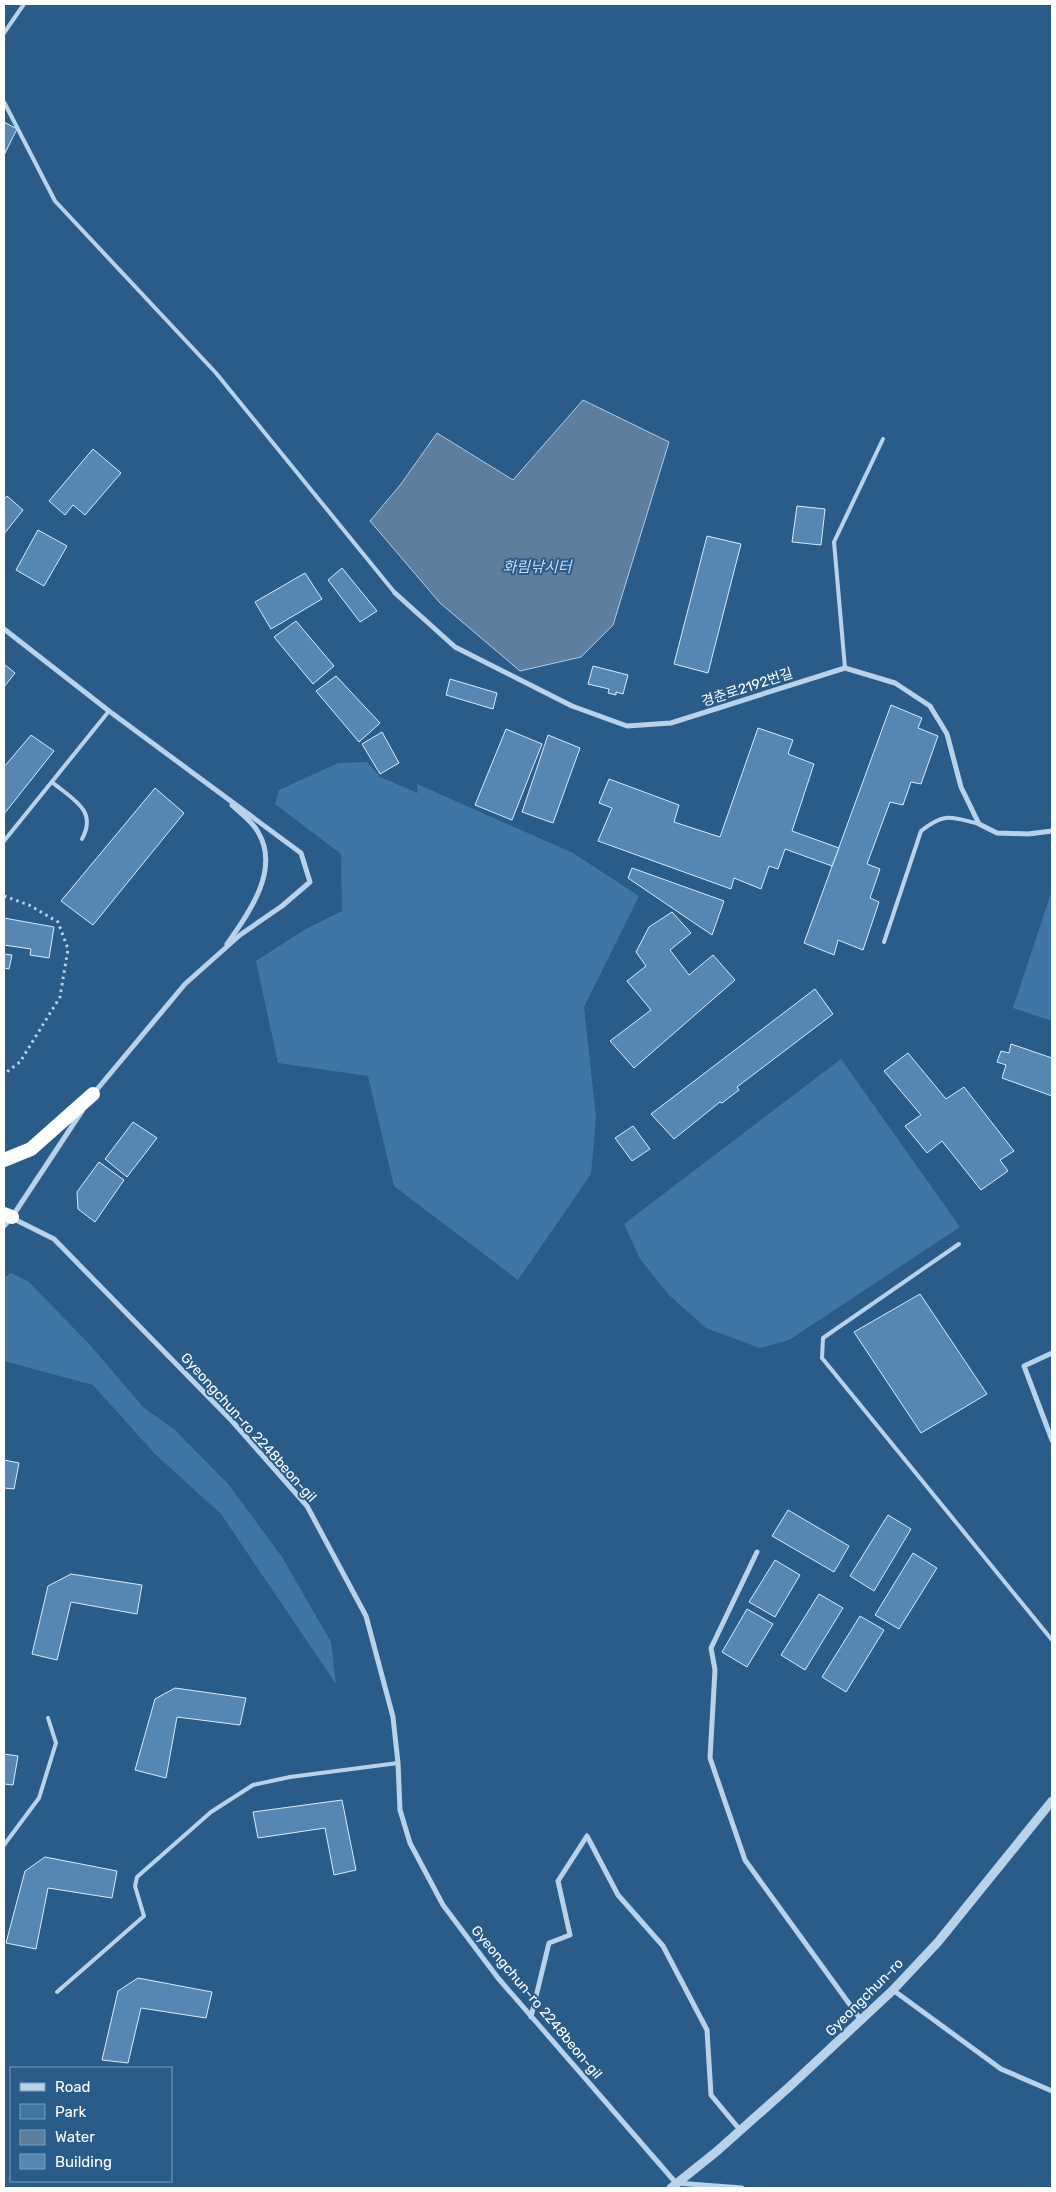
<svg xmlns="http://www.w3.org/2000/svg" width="1056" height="2192" font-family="Rubik,'Noto Sans KR',sans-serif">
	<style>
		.green { fill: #3f76a6 }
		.water { fill: #5d7e9d; stroke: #adcee9 }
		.building { fill: #5687b2; stroke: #dceaf7 }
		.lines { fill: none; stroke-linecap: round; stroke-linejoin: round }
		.path { stroke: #b8d2e9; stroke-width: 3; stroke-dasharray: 2.5 4; stroke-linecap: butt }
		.service { stroke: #b8d2e9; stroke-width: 4 }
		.minor { stroke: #b8d2e9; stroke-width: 5 }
		.tertiary { stroke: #b8d2e9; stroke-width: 9 }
		.trunk { stroke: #fcfefe; stroke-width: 14 }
		.labels { text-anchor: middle; stroke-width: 4; stroke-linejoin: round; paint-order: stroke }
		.street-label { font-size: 14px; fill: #fff; stroke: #2a5c8a }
		.water-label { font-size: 15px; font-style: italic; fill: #c4dcf0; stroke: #2a5c8a }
	</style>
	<rect width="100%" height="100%" fill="#2a5c8a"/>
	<g class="green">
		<path d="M367,762L380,777L418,793L417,784L573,853L639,896L584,1007L596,1118L591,1174L518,1280L394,1186L368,1076L278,1063L256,961L304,930L342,911L341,854L275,804L279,790L338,763Z"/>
		<path d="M1052,890V1021L1013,1008Z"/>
		<path d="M841,1059L960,1227L789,1340L760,1348L706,1328L669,1295L640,1259L624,1224Z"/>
		<path d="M11,1273L29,1282L90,1345L144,1408L174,1429L229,1485L282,1557L331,1642L336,1684L221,1514L155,1454L93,1385L4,1361V1277Z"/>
	</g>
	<path class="water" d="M583,400L669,442L613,625L581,657L520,671L440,603L370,521L401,484L437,433L513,480Z"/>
	<g class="building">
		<path d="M4,122L17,129L4,155Z"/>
		<path d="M93,449L121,473L85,515L73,505L65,515L49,501Z"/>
		<path d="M7,496L23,510L4,534V500Z"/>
		<path d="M797,506L825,509L821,545L792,542Z"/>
		<path d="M38,530L67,546L44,586L16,570Z"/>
		<path d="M707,536L741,544L708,673L674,664Z"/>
		<path d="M342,568L377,611L360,622L328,580Z"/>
		<path d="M305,573L322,599L271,629L255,602Z"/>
		<path d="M296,621L334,666L313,684L274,637Z"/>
		<path d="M4,664L15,673L4,687Z"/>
		<path d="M593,666L628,675L623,694L616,692V695L608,693L609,689L588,684Z"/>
		<path d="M336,676L380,723L359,742L316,691Z"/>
		<path d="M450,679L497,693L493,709L446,695Z"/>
		<path d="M891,705L922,718L918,728L938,736L921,784L911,782L903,805L890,802L867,864L880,869L870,898L879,902L863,950L838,940L834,955L804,943Z"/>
		<path d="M758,728L793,740L788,754L814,764L792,831L839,848L832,866L785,849L778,869L769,866L761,889L734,878L731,889L598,841L612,808L599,803L609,779L679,805L674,822L720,837Z"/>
		<path d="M506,729L542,744L512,820L475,805Z"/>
		<path d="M382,732L399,763L380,774L362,744Z"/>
		<path d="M31,735L54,751L4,814V767Z"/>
		<path d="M548,735L580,748L553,823L522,812Z"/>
		<path d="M155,788L184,813L93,925L61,901Z"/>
		<path d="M632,868L724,901L712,935L628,878Z"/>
		<path d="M672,912L691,933L670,950L689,975L713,955L735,980L634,1068L610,1041L651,1010L627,981L646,966L636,952L649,927Z"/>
		<path d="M4,918L54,927L49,958L30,955L31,949L4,945Z"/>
		<path d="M4,954L12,955L9,969L4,968Z"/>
		<path d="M815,989L833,1014L737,1087L739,1090L722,1103L720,1102L674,1139L651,1114Z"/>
		<path d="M1011,1044L1052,1058V1096L1002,1078L1006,1065L997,1062L1001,1051L1009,1053Z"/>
		<path d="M908,1053L946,1099L964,1087L1014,1151L1000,1160L1008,1171L981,1190L942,1141L927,1153L905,1126L921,1115L884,1071Z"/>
		<path d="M133,1122L157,1138L127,1177L105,1159Z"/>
		<path d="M633,1126L650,1149L632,1161L615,1138Z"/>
		<path d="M99,1162L124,1180L95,1222L78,1209L77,1192Z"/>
		<path d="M920,1294L987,1394L921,1433L854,1332Z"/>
		<path d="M4,1460L19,1463L14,1489L4,1488Z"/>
		<path d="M788,1510L849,1546L834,1572L772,1536Z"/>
		<path d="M888,1515L911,1529L874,1591L850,1576Z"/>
		<path d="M913,1553L937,1568L899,1629L875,1615Z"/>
		<path d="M775,1560L800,1575L775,1617L749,1602Z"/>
		<path d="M71,1574L142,1585L137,1614L71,1602L57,1660L32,1654L48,1586Z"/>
		<path d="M819,1594L843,1608L805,1670L781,1655Z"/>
		<path d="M747,1609L773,1624L747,1667L722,1652Z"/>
		<path d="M860,1616L884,1630L846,1692L822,1677Z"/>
		<path d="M175,1688L246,1698L240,1725L177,1717L166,1778L135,1770L155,1699Z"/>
		<path d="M4,1754L18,1756L13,1785L4,1784Z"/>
		<path d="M342,1800L356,1870L334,1875L325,1828L258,1838L253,1812Z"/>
		<path d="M45,1857L117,1871L112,1898L48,1888L36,1949L6,1943L25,1871Z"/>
		<path d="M138,1978L212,1992L206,2018L141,2008L128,2063L102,2060L118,1991Z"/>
	</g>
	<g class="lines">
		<path class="path" d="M4,896L29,905L58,922L68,949L60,997L20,1062L4,1074"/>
		<g class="service">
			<path d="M4,33L24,4"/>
			<path d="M4,102L55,201L216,373L395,593"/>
			<path d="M845,668L834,542L883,439"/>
			<path d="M52,782C72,799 98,810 82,839"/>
			<path d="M4,841L109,711"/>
			<path d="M884,942L921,831C945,812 951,817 979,824"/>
			<path d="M959,1244L823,1338L822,1358L1052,1640"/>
			<path d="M4,1845L39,1798L56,1743L48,1718"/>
			<path d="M57,1992L144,1916L135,1886L137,1877L211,1812L253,1785L290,1777L398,1763"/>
		</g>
		<g class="minor">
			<path d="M395,593L455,647L572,706L627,726L671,723L845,668L895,683L930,706L947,734L961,787L979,824L997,833L1028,834L1052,831"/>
			<path d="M4,629L109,711L301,853L310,882L282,906L240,935L185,984L94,1093"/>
			<path d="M227,944C248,914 281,870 258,832C253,822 240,813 232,805"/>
			<path d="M12,1218L54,1239L232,1421L307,1506L366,1616L393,1717L398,1763L400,1810L410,1843L443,1905L498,1978L676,2183L742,2188"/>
			<path d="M4,1226L12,1217L82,1111"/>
			<path d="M1052,1353L1024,1366L1052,1440"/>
			<path d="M757,1552L711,1648L715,1670L710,1758L745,1860L861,2020"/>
			<path d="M893,1990L1001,2069L1052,2091"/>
			<path d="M531,2017L549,1943L570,1935L558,1881L587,1836L618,1895L663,1946L707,2030L711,2095L740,2130"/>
		</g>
		<path class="tertiary" d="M671,2188L716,2152L788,2088L893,1990L938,1942L1052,1801"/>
		<g class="trunk">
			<path d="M4,1160L31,1149L93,1094"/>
			<path d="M4,1214L12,1217"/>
		</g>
	</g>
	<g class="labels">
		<g class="street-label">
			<text transform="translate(747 687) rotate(-18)" y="5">경춘로2192번길</text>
			<text transform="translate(249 1427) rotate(48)" y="5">Gyeongchun-ro 2248beon-gil</text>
			<text transform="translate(864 1997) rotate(-45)" y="5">Gyeongchun-ro</text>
			<text transform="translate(537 2002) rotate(50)" y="5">Gyeongchun-ro 2248beon-gil</text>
		</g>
		<g class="water-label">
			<text x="537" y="572">화림낚시터</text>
		</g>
	</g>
	<rect width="1056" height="2192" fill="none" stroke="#ffffff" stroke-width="10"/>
	<rect x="10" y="2067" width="162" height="115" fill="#2a5c8a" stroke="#7f9db9"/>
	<rect x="20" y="2083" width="25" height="8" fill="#b8d2e9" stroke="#7f9db9"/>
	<text x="55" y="2092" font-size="15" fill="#ffffff">Road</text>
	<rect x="20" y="2104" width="25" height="15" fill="#3f76a6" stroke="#7f9db9"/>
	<text x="55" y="2117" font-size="15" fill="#ffffff">Park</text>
	<rect x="20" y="2130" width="25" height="15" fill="#5d7e9d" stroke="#7f9db9"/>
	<text x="55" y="2142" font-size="15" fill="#ffffff">Water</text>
	<rect x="20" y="2154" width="25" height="15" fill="#5687b2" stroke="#7f9db9"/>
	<text x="55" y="2167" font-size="15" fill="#ffffff">Building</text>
</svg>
